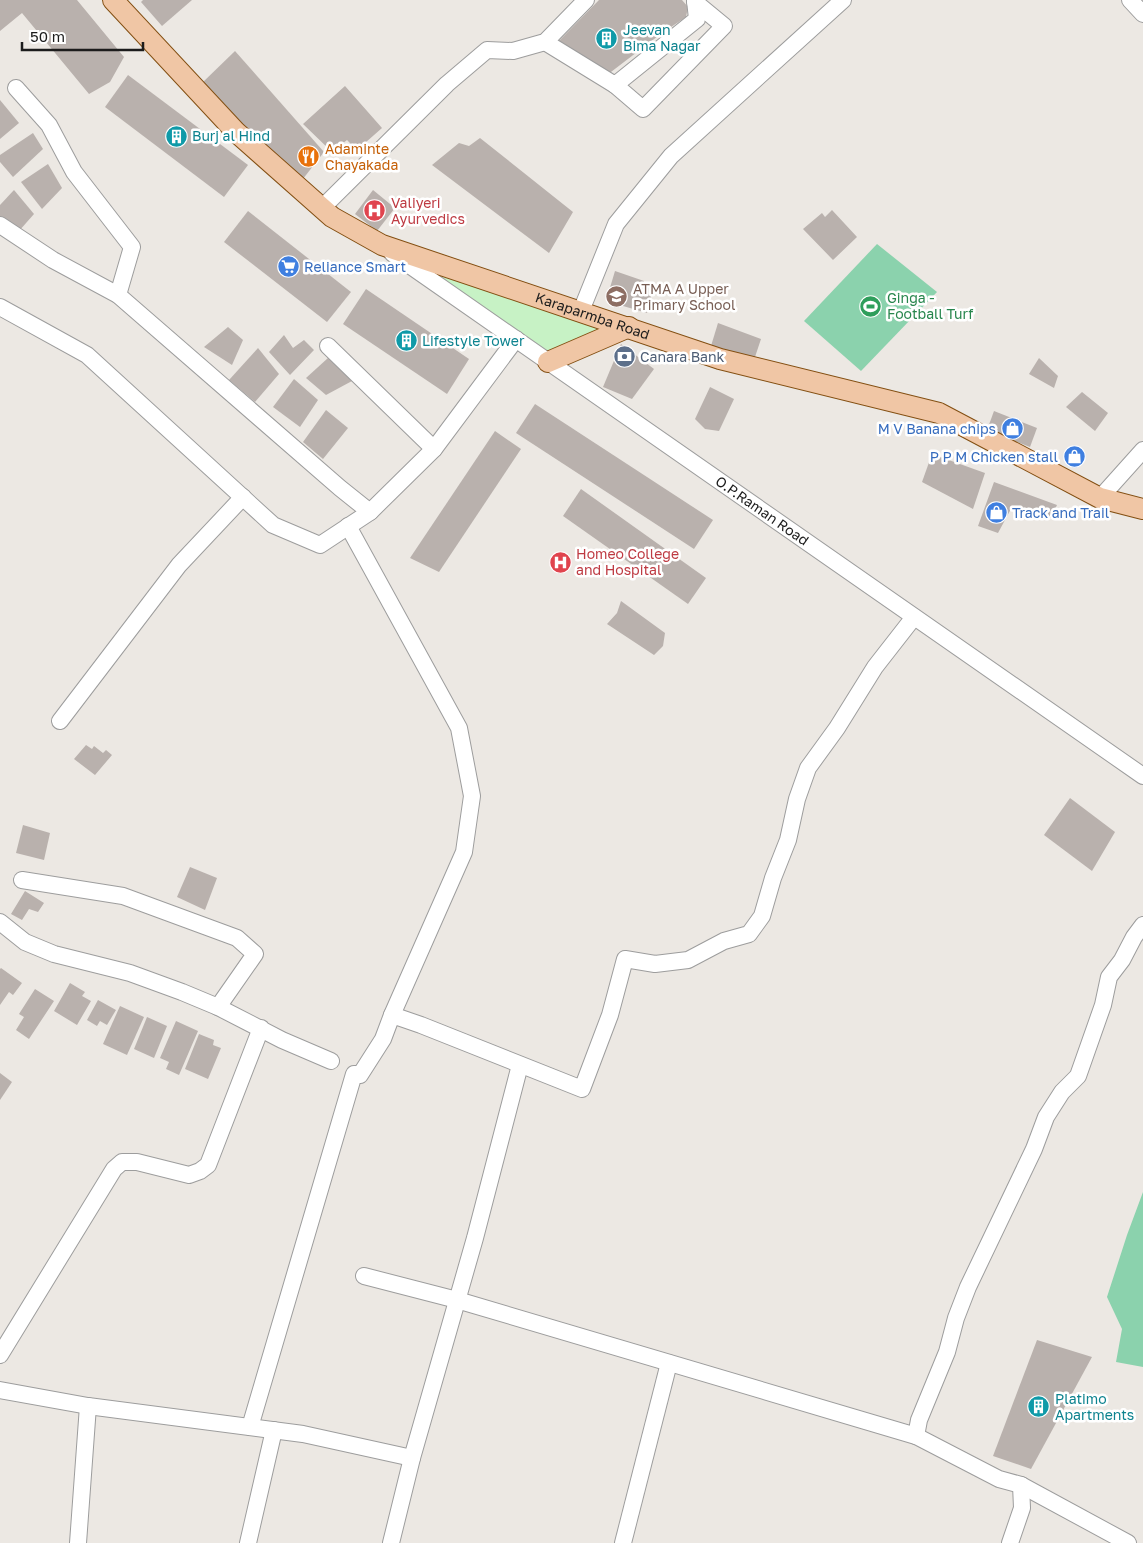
<svg xmlns="http://www.w3.org/2000/svg" width="1143" height="1543" font-family="'Golos Text',sans-serif">
	<style>
		.park { fill: #c7f2c5 }
		.pitch { fill: #8bd2ad }
		.building { fill: #b9b1ad }
		.lines { fill: none; stroke-linecap: round; stroke-linejoin: round }
		.minor-casing { stroke: #9d9d9d; stroke-width: 18 }
		.major-casing { stroke: #834f12; stroke-width: 22 }
		.minor { stroke: #fff; stroke-width: 16 }
		.major { stroke: #f0c6a5; stroke-width: 20 }
		.labels { text-anchor: middle; stroke-width: 5; stroke-linejoin: round; paint-order: stroke }
		.culture-label { font-size: 14px; fill: #0d838f; stroke: #fff; text-anchor: start }
		.food-label { font-size: 14px; fill: #c56008; stroke: #fff; text-anchor: start }
		.health-label { font-size: 14px; fill: #be3a42; stroke: #fff; text-anchor: start }
		.shop-label { font-size: 14px; fill: #366cbe; stroke: #fff; text-anchor: start }
		.education-label { font-size: 14px; fill: #785e54; stroke: #fff; text-anchor: start }
		.leisure-label { font-size: 14px; fill: #27864d; stroke: #fff; text-anchor: start }
		.street-label { font-size: 14px; fill: #1c1c1c; stroke: #fff }
		.service-label { font-size: 14px; fill: #4e5e75; stroke: #fff; text-anchor: start }
	</style>
	<rect width="100%" height="100%" fill="#ece8e3"/>
	<path class="park" d="M418,264L615,328L548,362Z"/>
	<g class="pitch">
		<path d="M877,244L937,292L861,371L804,321Z"/>
		<path d="M1143,1192V1367L1116,1362L1122,1329L1107,1297L1127,1235Z"/>
	</g>
	<g class="building">
		<path d="M0,0H77L124,57L110,82L89,94L22,13L0,31Z"/>
		<path d="M143,0H192L162,26L141,2Z"/>
		<path d="M599,0H682L688,7L686,17L662,33L607,75L557,43Z"/>
		<path d="M235,51L324,152L299,184L201,84Z"/>
		<path d="M128,75L248,165L224,197L105,107Z"/>
		<path d="M345,86L382,128L357,150L347,140L332,152L303,124Z"/>
		<path d="M0,100L19,123L0,139Z"/>
		<path d="M33,133L43,149L13,177L0,162V155Z"/>
		<path d="M480,138L573,212L549,253L432,165L459,143L469,146Z"/>
		<path d="M48,164L62,188L42,209L21,182Z"/>
		<path d="M14,190L34,214L19,231L0,218V205Z"/>
		<path d="M373,190L395,208L377,231L355,214Z"/>
		<path d="M832,210L857,237L833,260L803,229L822,213L825,217Z"/>
		<path d="M248,211L351,292L327,322L224,242Z"/>
		<path d="M615,271L644,281V285L653,288L647,313L606,301Z"/>
		<path d="M366,289L469,359L447,394L343,324Z"/>
		<path d="M718,323L761,339L754,360L711,346Z"/>
		<path d="M228,327L243,340L232,365L204,347Z"/>
		<path d="M284,335L293,348L304,340L314,350L290,375L269,352Z"/>
		<path d="M621,344L654,369L632,399L603,387Z"/>
		<path d="M258,348L279,374L255,402L229,380Z"/>
		<path d="M328,358L352,381L326,395L306,378Z"/>
		<path d="M1039,358L1058,376L1054,388L1029,374Z"/>
		<path d="M294,379L318,400L300,427L273,407Z"/>
		<path d="M710,387L734,399L719,431L705,429L695,419Z"/>
		<path d="M1082,392L1108,413L1095,431L1066,407Z"/>
		<path d="M535,404L713,520L694,549L516,433Z"/>
		<path d="M326,410L348,428L323,459L303,442Z"/>
		<path d="M994,411L1037,428L1030,447L987,430Z"/>
		<path d="M495,431L521,449L439,572L410,558Z"/>
		<path d="M932,454L985,473L973,509L922,482Z"/>
		<path d="M994,482L1057,505L1051,518L1012,507L998,533L978,526Z"/>
		<path d="M581,489L706,578L688,604L563,516Z"/>
		<path d="M621,601L665,633L663,646L654,655L607,624L617,613Z"/>
		<path d="M86,745L92,749L94,746L103,753L106,750L112,755L95,775L74,759Z"/>
		<path d="M1070,798L1115,832L1092,871L1044,835Z"/>
		<path d="M23,825L50,833L44,860L16,853Z"/>
		<path d="M190,867L217,878L205,910L177,897Z"/>
		<path d="M25,891L44,903L38,912L29,909L22,920L11,914Z"/>
		<path d="M1,968L22,983L13,995L9,992L0,1005V969Z"/>
		<path d="M70,983L85,992L82,996L91,1001L77,1025L54,1011Z"/>
		<path d="M35,989L54,1001L29,1039L16,1030L24,1017L19,1014Z"/>
		<path d="M98,1000L116,1010L107,1025L100,1021L97,1026L87,1020Z"/>
		<path d="M120,1006L144,1017L127,1055L103,1044Z"/>
		<path d="M147,1017L167,1026L154,1058L134,1049Z"/>
		<path d="M176,1021L198,1031L179,1075L166,1069L169,1062L160,1058Z"/>
		<path d="M199,1034L214,1040L213,1045L221,1048L208,1079L185,1069Z"/>
		<path d="M0,1073L12,1082L0,1100Z"/>
		<path d="M1037,1340L1092,1357L1031,1469L993,1456Z"/>
	</g>
	<g class="lines">
		<defs>
			<g id="minor">
				<path d="M1130,0L1143,14"/>
				<path d="M545,42L615,85L697,19L695,0"/>
				<path d="M615,85L643,109L724,26L695,2"/>
				<path d="M16,88L49,125L74,172L132,247L118,295"/>
				<path d="M322,208L447,84L487,50L513,51L545,42L586,0"/>
				<path d="M0,225L53,260L118,295L340,488L370,512"/>
				<path id="s1" d="M392,253L1143,776"/>
				<path d="M0,307L87,355L273,525L320,545L370,512L434,449L516,339"/>
				<path d="M581,311L616,224L671,156L843,0"/>
				<path d="M328,346L434,449"/>
				<path d="M1100,498L1143,450"/>
				<path d="M348,526L459,728L472,796L464,852L392,1015"/>
				<path d="M60,721L179,565L243,497"/>
				<path d="M22,880L123,896L237,938L255,954L218,1007"/>
				<path d="M0,922L25,942L54,954L130,973L182,992L218,1007L282,1040L331,1061"/>
				<path d="M364,1276L457,1300L916,1436"/>
				<path d="M0,1355L114,1169L122,1162H137L189,1175L200,1171L208,1165L261,1028"/>
				<path d="M0,1390L88,1406L303,1434L412,1458"/>
				<path d="M250,1427L354,1074L360,1075L383,1039L392,1015L421,1025L582,1089L610,1015L625,959L655,964L688,960L724,941L749,934L762,916L773,878L788,840L797,799L808,768L837,728L875,667L914,617"/>
				<path d="M1021,1485L1128,1543"/>
				<path d="M78,1543L88,1406"/>
				<path d="M248,1543L274,1430"/>
				<path d="M391,1543L412,1458L475,1238L520,1065"/>
				<path d="M623,1543L669,1363"/>
				<path d="M1010,1543L1022,1508L1021,1485L999,1479L916,1436L919,1420L947,1352L956,1318L968,1287L1034,1149L1046,1117L1062,1092L1078,1076L1103,1005L1109,977L1122,960L1134,937L1143,925"/>
			</g>
			<g id="major">
				<path id="s2" d="M113,0L236,132L332,217L382,245L720,359L939,413L1100,498L1143,509"/>
				<path d="M548,362L629,327"/>
			</g>
		</defs>
		<use href="#minor" class="minor-casing"/>
		<use href="#major" class="major-casing"/>
		<use href="#minor" class="minor"/>
		<use href="#major" class="major"/>
	</g>
	<defs>
		<symbol id="building-disc" viewBox="-11 -11 22 22"><circle r="9.5" fill="#0f9aa8" stroke="#fff"/><path d="M-4-6H4V6H1V3H-1V6H-4ZM-2.5-4.3h1.7v1.8h-1.7ZM.8-4.3h1.7v1.8H.8ZM-2.5-1h1.7V.8h-1.7ZM.8-1h1.7V.8H.8Z" fill="#fff"/></symbol>
		<symbol id="restaurant-disc" viewBox="-11 -11 22 22"><circle r="9.5" fill="#e8710a" stroke="#fff"/><path d="M-5-6h1v4h1v-4h1v4h1v-4h1v5L-1.5 .5V6h-2V.5L-5-1ZM5-6V6H3V1.5H1.5Q1.5-4 5-6Z" fill="#fff"/></symbol>
		<symbol id="hospital-disc" viewBox="-11 -11 22 22"><circle r="9.5" fill="#e0444e" stroke="#fff"/><path d="M-5-5h3v3.5h4V-5h3V5h-3V1.5h-4V5h-3Z" fill="#fff"/></symbol>
		<symbol id="supermarket-disc" viewBox="-11 -11 22 22"><circle r="9.5" fill="#3f7fe0" stroke="#fff"/><path d="M-6-5.5h2.5l.6 2H6L4.5 2H-2.5L-4.4-4H-6ZM-1.5 3.2a1.3 1.3 0 1 0 .1 0ZM3 3.2a1.3 1.3 0 1 0 .1 0Z" fill="#fff"/></symbol>
		<symbol id="school-disc" viewBox="-11 -11 22 22"><circle r="9.5" fill="#8d6e63" stroke="#fff"/><path d="M0-5L7-2L0 1L-7-2ZM-4 1L0 2.5L4 1V4Q0 6-4 4Z" fill="#fff"/></symbol>
		<symbol id="stadium-disc" viewBox="-11 -11 22 22"><circle r="9.5" fill="#2e9e5b" stroke="#fff"/><path d="M0-5a6.5 5 0 1 0 0 10a6.5 5 0 1 0 0-10ZM-3.5-1.8h7v3.6h-7Z" fill="#fff"/></symbol>
		<symbol id="bank-disc" viewBox="-11 -11 22 22"><circle r="9.5" fill="#5c6f8a" stroke="#fff"/><path d="M-6-4H6V4H-6ZM0-2.3a2.3 2.3 0 1 0 0 4.6a2.3 2.3 0 1 0 0-4.6Z" fill="#fff"/></symbol>
		<symbol id="shop-disc" viewBox="-11 -11 22 22"><circle r="9.5" fill="#3f7fe0" stroke="#fff"/><path d="M-5-2.5h2.3a2.7 3.5 0 0 1 5.4 0H5L5.5 6h-11ZM-1.5-2.5h3a1.5 2.3 0 0 0-3 0Z" fill="#fff"/></symbol>
	</defs>
	<g fill-rule="evenodd">
		<use href="#building-disc" x="594" y="26" width="25" height="25"/>
		<use href="#building-disc" x="164" y="124" width="25" height="25"/>
		<use href="#restaurant-disc" x="296" y="144" width="25" height="25"/>
		<use href="#hospital-disc" x="362" y="198" width="25" height="25"/>
		<use href="#supermarket-disc" x="276" y="254" width="25" height="25"/>
		<use href="#school-disc" x="604" y="284" width="25" height="25"/>
		<use href="#stadium-disc" x="858" y="294" width="25" height="25"/>
		<use href="#building-disc" x="394" y="328" width="25" height="25"/>
		<use href="#bank-disc" x="612" y="344" width="25" height="25"/>
		<use href="#shop-disc" x="1000" y="416" width="25" height="25"/>
		<use href="#shop-disc" x="1062" y="444" width="25" height="25"/>
		<use href="#shop-disc" x="984" y="500" width="25" height="25"/>
		<use href="#hospital-disc" x="548" y="550" width="25" height="25"/>
		<use href="#building-disc" x="1026" y="1394" width="25" height="25"/>
	</g>
	<g class="labels">
		<g class="culture-label">
			<text x="623" y="35">Jeevan<tspan x="623" dy="16">Bima Nagar</tspan></text>
			<text x="192" y="141">Burj al Hind</text>
			<text x="422" y="346">Lifestyle Tower</text>
			<text x="1055" y="1404">Platimo<tspan x="1055" dy="16">Apartments</tspan></text>
		</g>
		<g class="food-label">
			<text x="325" y="154">Adaminte<tspan x="325" dy="16">Chayakada</tspan></text>
		</g>
		<g class="health-label">
			<text x="391" y="208">Valiyeri<tspan x="391" dy="16">Ayurvedics</tspan></text>
			<text x="576" y="559">Homeo College<tspan x="576" dy="16">and Hospital</tspan></text>
		</g>
		<g class="shop-label">
			<text x="304" y="272">Reliance Smart</text>
			<text x="996" y="434" text-anchor="end">M V Banana chips</text>
			<text x="1058" y="462" text-anchor="end">P P M Chicken stall</text>
			<text x="1012" y="518">Track and Trail</text>
		</g>
		<g class="education-label">
			<text x="633" y="294">ATMA A Upper<tspan x="633" dy="16">Primary School</tspan></text>
		</g>
		<g class="leisure-label">
			<text x="887" y="303">Ginga -<tspan x="887" dy="16">Football Turf</tspan></text>
		</g>
		<g class="street-label">
			<text dy="5" stroke="none"><textPath href="#s2" startOffset="588">Karaparmba Road</textPath></text>
			<text dy="5" stroke="none"><textPath href="#s1" startOffset="451">O.P.Raman Road</textPath></text>
		</g>
		<g class="service-label">
			<text x="640" y="362">Canara Bank</text>
		</g>
	</g>
	<path d="M22 42v8h121v-8" fill="none" stroke="#1c1c1c" stroke-width="2.5"/>
	<text x="30" y="42" font-size="15" fill="#1c1c1c" stroke="#ffffff" stroke-width="4" paint-order="stroke">50 m</text>
</svg>
